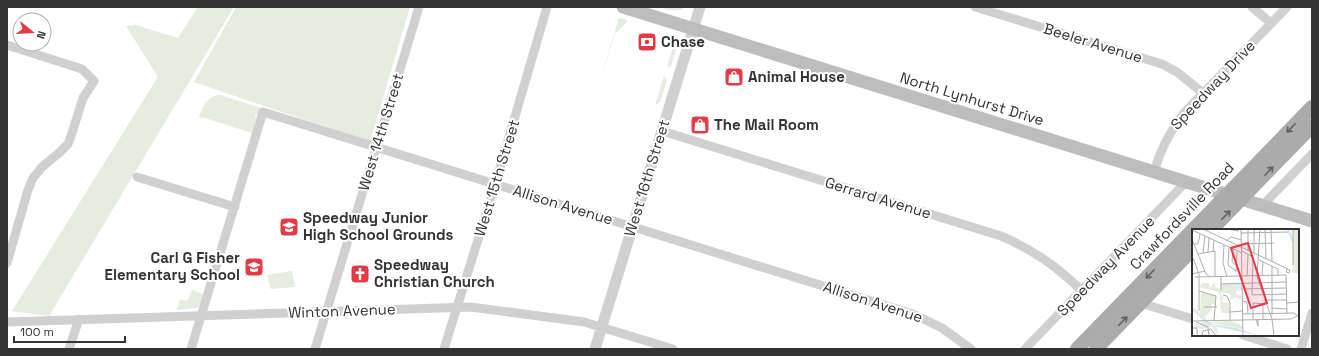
<svg xmlns="http://www.w3.org/2000/svg" width="1319" height="356" font-family="'Space Grotesk',sans-serif">
	<style>
		.green { fill: #e6ecdf }
		.lines { fill: none; stroke-linecap: round; stroke-linejoin: round }
		.minor { stroke: #d0d0d0; stroke-width: 9 }
		.tertiary { stroke: #d0d0d0; stroke-width: 11 }
		.secondary { stroke: #bdbdbd; stroke-width: 13 }
		.primary { stroke: #ababab; stroke-width: 14 }
		.oneway { stroke: #636363 }
		.labels { text-anchor: middle; stroke-width: 4; stroke-linejoin: round; paint-order: stroke }
		.poi-label { font-size: 15px; font-weight: bold; fill: #333; stroke: #fff; text-anchor: start }
		.street-label { font-size: 15px; fill: #333; stroke: #fff }
		.inset-river { fill: none; stroke: #cfe2ee; stroke-width: 2 }
		.inset-road { fill: none; stroke: #adadad; stroke-width: 1 }
		.view { fill: #e63946; fill-opacity: 0.15; stroke: #e63946; stroke-width: 2 }
		.inset-edge { fill: none; stroke: #333; stroke-width: 2 }
	</style>
	<rect width="100%" height="100%" fill="#fff"/>
	<g class="green">
		<path d="M198,7H234L49,316L12,311L158,77L126,26L136,25L178,38Z"/>
		<path d="M236,7H410L370,142L194,82Z"/>
		<path d="M659,7H685L681,10H670Z"/>
		<path d="M619,18L627,20V22L615,34L599,84Z"/>
		<path d="M675,39L678,43L671,66L667,67Z"/>
		<path d="M664,76L667,80L660,102L655,105Z"/>
		<path d="M217,95H220L261,108L258,116L255,114L256,119L252,133L202,117V118L199,117C203,107 205,99 217,95Z"/>
		<path d="M292,271L295,287L271,289L267,275Z"/>
		<path d="M192,290L203,294L198,308L177,310L180,299L186,301L188,300Z"/>
	</g>
	<g class="lines">
		<g class="minor">
			<path d="M975,7L1162,64L1177,72L1203,93"/>
			<path d="M1252,7L1271,23"/>
			<path d="M7,45L82,69L94,81L83,98L71,136L68,144L60,152L42,167L33,178L28,190L7,263"/>
			<path d="M662,131L1001,236C1032,249 1058,267 1082,291"/>
			<path d="M1154,172C1160,150 1170,131 1184,113L1287,7"/>
			<path d="M137,177L235,207"/>
			<path d="M1262,206L1312,154"/>
			<path d="M1137,302L1193,319"/>
			<path d="M7,322L471,307L584,322L673,349"/>
			<path d="M1243,335L1287,349"/>
			<path d="M69,349L79,319"/>
			<path d="M191,349L263,112L913,314L942,328L971,349"/>
			<path d="M315,349L419,7"/>
			<path d="M444,349L495,185L547,7"/>
			<path d="M1025,349L1186,182"/>
			<path d="M1301,349L1312,313"/>
		</g>
		<path class="tertiary" d="M595,349L700,7"/>
		<path class="secondary" d="M623,7L1312,221"/>
		<g class="primary">
			<path d="M1211,230L1312,126"/>
			<path d="M1077,349L1312,107"/>
			<path d="M1096,349L1193,249"/>
		</g>
	</g>
	<defs><path id="oneway-shaft" d="M-6 0H5M1.5-3L5.5 0L1.5 3" fill="none" stroke-width="1.6" stroke-linecap="round" stroke-linejoin="round"/></defs>
	<g class="oneway">
		<use href="#oneway-shaft" transform="translate(1291 128) rotate(134)"/>
		<use href="#oneway-shaft" transform="translate(1269 171) rotate(-46)"/>
		<use href="#oneway-shaft" transform="translate(1226 215) rotate(-46)"/>
		<use href="#oneway-shaft" transform="translate(1150 274) rotate(134)"/>
		<use href="#oneway-shaft" transform="translate(1123 321) rotate(-46)"/>
	</g>
	<defs>
		<symbol id="bank-square" viewBox="-11 -11 22 22"><rect x="-9" y="-9" width="18" height="18" rx="4" fill="#e63946" stroke="#fff"/><path d="M-6-4H6V4H-6ZM0-2.3a2.3 2.3 0 1 0 0 4.6a2.3 2.3 0 1 0 0-4.6Z" fill="#fff"/></symbol>
		<symbol id="shop-square" viewBox="-11 -11 22 22"><rect x="-9" y="-9" width="18" height="18" rx="4" fill="#e63946" stroke="#fff"/><path d="M-5-2.5h2.3a2.7 3.5 0 0 1 5.4 0H5L5.5 6h-11ZM-1.5-2.5h3a1.5 2.3 0 0 0-3 0Z" fill="#fff"/></symbol>
		<symbol id="school-square" viewBox="-11 -11 22 22"><rect x="-9" y="-9" width="18" height="18" rx="4" fill="#e63946" stroke="#fff"/><path d="M0-5L7-2L0 1L-7-2ZM-4 1L0 2.5L4 1V4Q0 6-4 4Z" fill="#fff"/></symbol>
		<symbol id="church-square" viewBox="-11 -11 22 22"><rect x="-9" y="-9" width="18" height="18" rx="4" fill="#e63946" stroke="#fff"/><path d="M-1.2-6h2.4v3.5h3.3v2.4h-3.3V6h-2.4V-.1h-3.3v-2.4h3.3Z" fill="#fff"/></symbol>
	</defs>
	<g fill-rule="evenodd">
		<use href="#bank-square" x="636" y="31" width="22" height="22"/>
		<use href="#shop-square" x="723" y="66" width="22" height="22"/>
		<use href="#shop-square" x="689" y="114" width="22" height="22"/>
		<use href="#school-square" x="278" y="216" width="22" height="22"/>
		<use href="#school-square" x="243" y="256" width="22" height="22"/>
		<use href="#church-square" x="349" y="263" width="22" height="22"/>
	</g>
	<g class="labels">
		<g class="poi-label">
			<text x="661" y="47">Chase</text>
			<text x="748" y="82">Animal House</text>
			<text x="714" y="130">The Mail Room</text>
			<text x="303" y="223">Speedway Junior<tspan x="303" dy="17">High School Grounds</tspan></text>
			<text x="240" y="263" text-anchor="end">Carl G Fisher<tspan x="240" dy="17">Elementary School</tspan></text>
			<text x="374" y="270">Speedway<tspan x="374" dy="17">Christian Church</tspan></text>
		</g>
		<g class="street-label">
			<text transform="translate(1093 43) rotate(17)" y="5">Beeler Avenue</text>
			<text transform="translate(1213 85) rotate(-47)" y="5">Speedway Drive</text>
			<text transform="translate(972 99) rotate(17)" y="5">North Lynhurst Drive</text>
			<text transform="translate(381 132) rotate(-73)" y="5">West 14th Street</text>
			<text transform="translate(497 178) rotate(-73)" y="5">West 15th Street</text>
			<text transform="translate(647 178) rotate(-73)" y="5">West 16th Street</text>
			<text transform="translate(878 198) rotate(17)" y="5">Gerrard Avenue</text>
			<text transform="translate(563 205) rotate(17)" y="5">Allison Avenue</text>
			<text transform="translate(1182 216) rotate(-46)" y="5">Crawfordsville Road</text>
			<text transform="translate(1106 266) rotate(-46)" y="5">Speedway Avenue</text>
			<text transform="translate(873 302) rotate(18)" y="5">Allison Avenue</text>
			<text transform="translate(342 311) rotate(-2)" y="5">Winton Avenue</text>
		</g>
	</g>
	<g transform="translate(1192 229)">
		<rect width="107" height="107" fill="#fff"/>
		<path d="M101,0H107V44H101L99,41L101,40ZM23,52V58L28,60L29,55L50,54V61L44,62V65L50,67L48,71L45,68L38,71V65L29,64L30,68L35,69H31L30,73L37,74L38,84H29L28,66L24,62L7,58L10,54H17L18,59ZM9,63L24,67V77L21,75L18,76L21,78L13,89L15,91L0,81V77L8,84ZM12,92L19,96L45,100L50,103L25,98L26,107L20,98L8,100L3,98L2,94L7,96ZM38,92L50,96V100L15,93Z" fill="#e6ecdf"/>
		<path d="M0,81L20,95L44,99L68,107L16,95Z" fill="#cfe2ee"/>
		<path class="inset-river" d="M96,0L101,13"/>
		<path class="inset-road" d="M11,0L96,40M34,0L47,2M49,0L51,107M56,0V22M62,0V24M68,0L65,48L80,90M73,0L74,30M79,0L80,33M101,0V36M0,1L50,24M49,4L96,3M0,10L14,45L18,48M34,12L39,8L50,11M2,15H6L8,5M50,15L82,14M32,16L31,34L35,48M37,19L36,36L44,42M41,21L40,33L45,37M50,22L61,28M16,23L17,9M21,23L22,11M11,24L13,7M6,25L23,22V48M61,28L60,66L94,65M1,29L7,45V82M67,31L86,40V47M80,37V86M95,40L98,41L97,44L94,43ZM44,43L45,23M0,45L13,42M94,46L95,85M55,47L56,25M70,47L71,33M3,48L94,46M29,48V61M29,55L94,53M50,60L94,59M7,62L24,67L22,91M31,66L35,67L38,74V91M72,71H95M50,72L55,73L56,85M95,74L107,73M71,75V90M12,78H25M80,79L95,80M38,83L51,82M51,85L102,84L106,87M61,90V74L74,75M64,90L66,97V90M80,90L82,107M0,92L99,90L107,86M4,93L16,98L17,107M0,99H5V107M10,107L11,102L19,100L24,107"/>
		<path class="view" d="M56,14L75,74L59,79L39,19Z"/>
		<rect width="107" height="107" class="inset-edge"/>
	</g>
	<rect width="1319" height="356" fill="none" stroke="#333333" stroke-width="16"/>
	<g transform="translate(32 32) rotate(108)"><circle r="19" fill="#ffffff" stroke="#adadad"/>
	<path d="M0-3L7 15L0 10L-7 15Z" fill="#e63946"/>
	<text y="-6" font-size="11" font-weight="bold" text-anchor="middle" fill="#333333">N</text>
	</g>
	<path d="M14 336v6h111v-6" fill="none" stroke="#333333" stroke-width="2"/>
	<text x="20" y="336" font-size="12" fill="#333333" stroke="#ffffff" stroke-width="3" paint-order="stroke">100 m</text>
</svg>
